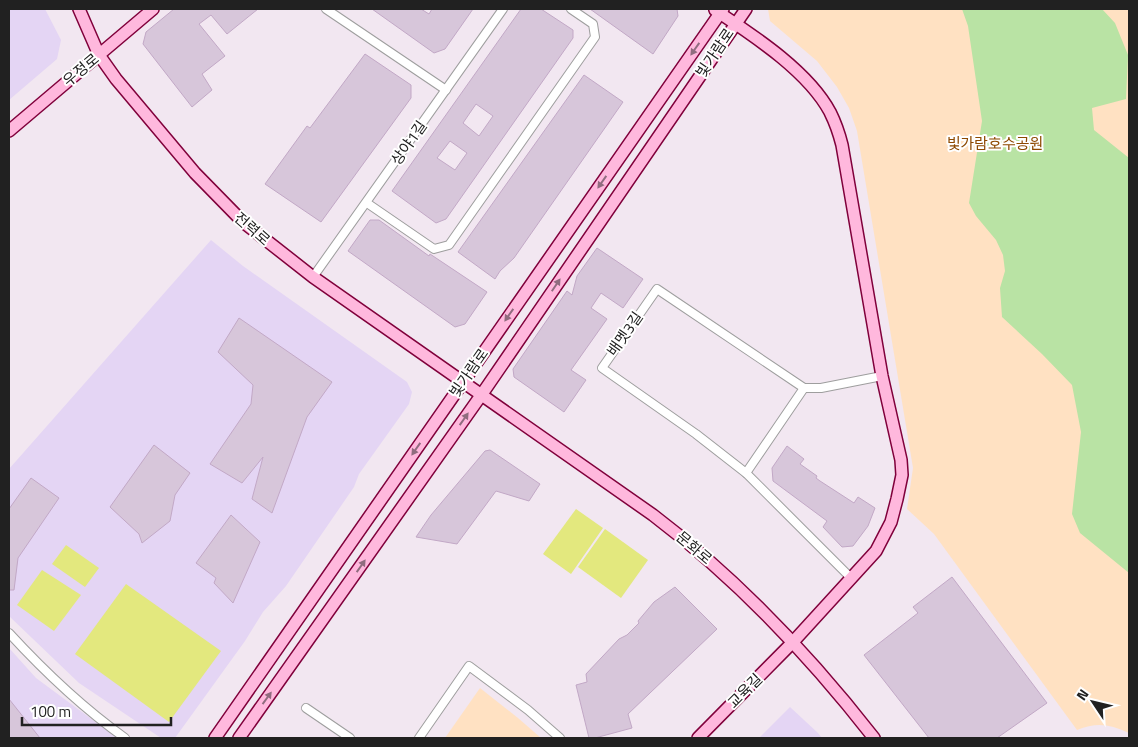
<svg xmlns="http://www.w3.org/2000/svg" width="1138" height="747" font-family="'Titillium Web','Noto Sans KR',sans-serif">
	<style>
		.commercial { fill: #e4d5f4 }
		.park { fill: #ffe1c2 }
		.pitch { fill: #e3e87e }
		.water { fill: #b9e3a4 }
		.building { fill: #d7c6da; stroke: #c2a8c6; fill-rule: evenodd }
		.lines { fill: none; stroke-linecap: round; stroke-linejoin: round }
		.street-casing { stroke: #9e9e9e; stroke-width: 10 }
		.secondary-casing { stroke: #80003b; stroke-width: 14 }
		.street { stroke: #fff; stroke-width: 8 }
		.secondary { stroke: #ffb8dd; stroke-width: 11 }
		.oneway { fill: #906c7f }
		.labels { text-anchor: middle; stroke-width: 4; stroke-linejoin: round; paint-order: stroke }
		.street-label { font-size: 15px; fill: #212121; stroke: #fff }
		.park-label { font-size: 15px; fill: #8d4901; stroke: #fff }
	</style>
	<rect width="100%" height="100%" fill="#f2e7f1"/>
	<g class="commercial">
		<path d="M9,9H45L61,40L57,59L9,100Z"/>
		<path d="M211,240L243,266L407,382L412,392L409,404L359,474L354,487L286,586L263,612L245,641L175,738H161L79,683L9,616V469Z"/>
		<path d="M9,648L36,678L117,738H9Z"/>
		<path d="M790,707L818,733L822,738H759Z"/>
	</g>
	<g class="park">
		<path d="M768,9H1129V733C1109,724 1097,722 1077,730L934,534L907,509L913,468L857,131L849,108L837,87L817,61L770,21Z"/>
		<path d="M480,688L518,718L541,738H445Z"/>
	</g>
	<g class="pitch">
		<path d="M576,509L603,528L571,574L543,554Z"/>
		<path d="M605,529L648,560L621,598L578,567Z"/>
		<path d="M66,545L99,568L85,587L52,564Z"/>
		<path d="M42,570L81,595L54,631L17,605Z"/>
		<path d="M126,584L221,651L169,722L75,654Z"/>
	</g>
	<path class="water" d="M962,9H1102L1115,23L1128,55L1126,99L1092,108L1094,130L1129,158V573L1080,533L1072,514L1081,432L1072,385L1042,354L1002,317L1000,288L1005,271L1003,255L996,240L976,216L969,203L982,121L968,26Z"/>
	<g class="building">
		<path d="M174,9H258L227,34L211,15L199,24L225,56L202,74L212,90L192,107L143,44L146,32Z"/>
		<path d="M372,9H421L429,14L432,9H473L445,49L434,53Z"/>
		<path d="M521,9H541L573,30V38L446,219L436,223L392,191ZM476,104L493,116L479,136L463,123ZM450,141L467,153L455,170L437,158Z"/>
		<path d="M590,9H677L678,16L653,54Z"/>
		<path d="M365,54L411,85V98L321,222L265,184L307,126L310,128Z"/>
		<path d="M584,75L623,102L514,258L500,271L495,279L458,252Z"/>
		<path d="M370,220H379L429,256L430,254L487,292L465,324L455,327L348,251Z"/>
		<path d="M597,248L643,279L623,308L601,293L591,308L607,319L571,370L586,380L564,412L514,377L513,369L567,291L572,295L577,276Z"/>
		<path d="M239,318L332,382L307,417L272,513L252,499L263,457L242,483L210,464L251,404L253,385L218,352Z"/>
		<path d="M154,445L190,473L175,495L170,521L142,543L139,534L110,507Z"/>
		<path d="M787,446L804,459L800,464L817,476L816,478L820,481L854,503L858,497L875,508L868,526L853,546L842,547L823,527L827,521L773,481L772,468Z"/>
		<path d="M490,450L540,484L529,501L496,491L457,544L416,537L431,515L485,451Z"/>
		<path d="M31,478L59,498L18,558L14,590H9V509Z"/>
		<path d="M231,515L260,542L233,603L214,583L216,578L196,563Z"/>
		<path d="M952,577L1047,703L997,738H929L864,655L918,613L913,607Z"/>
		<path d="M675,587L717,629L628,714L632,728L595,738H589L576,685L587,682L586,674L619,639L627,635L639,623L638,621L654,602Z"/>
		<path d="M9,699L40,738H9Z"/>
	</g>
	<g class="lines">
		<defs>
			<g id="street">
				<path d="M326,9L446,90"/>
				<path d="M367,203L434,249L449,245L595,37L593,24L571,9"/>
				<path d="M313,277L503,9"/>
				<path d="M746,473L804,388"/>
				<path d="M852,579L746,473L696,434L602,368L657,289L804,388H821L882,376"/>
				<path d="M9,633C44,671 83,708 125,738"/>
				<path d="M306,708L350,738"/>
				<path d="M419,738L469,666L528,710L560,738"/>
			</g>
			<g id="secondary">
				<path d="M79,9L99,55L116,79L195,173L243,222L313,277L653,515C736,578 810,656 874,738"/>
				<path d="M9,131L153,9"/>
				<path d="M215,738L723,9"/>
				<path d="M239,738L482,394L746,9"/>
				<path d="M698,738L792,643L876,551L891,522L897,499L902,475L901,460L882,376L842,145C839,133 835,122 830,112C808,71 754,36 715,10"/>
			</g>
		</defs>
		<use href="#street" class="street-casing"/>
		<use href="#secondary" class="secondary-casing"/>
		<use href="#street" class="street"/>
		<use href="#secondary" class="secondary"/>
	</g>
	<defs><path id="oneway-solid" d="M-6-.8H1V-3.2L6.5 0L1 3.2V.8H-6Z" transform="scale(1.25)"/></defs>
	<g class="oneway">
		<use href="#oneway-solid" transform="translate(695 49) rotate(125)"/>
		<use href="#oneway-solid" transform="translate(602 182) rotate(125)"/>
		<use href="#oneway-solid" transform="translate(556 285) rotate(-56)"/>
		<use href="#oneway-solid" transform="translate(509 315) rotate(125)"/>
		<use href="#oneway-solid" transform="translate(464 419) rotate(-55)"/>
		<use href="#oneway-solid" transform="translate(416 449) rotate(125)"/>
		<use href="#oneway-solid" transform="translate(361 566) rotate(-55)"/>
		<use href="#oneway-solid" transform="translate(267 698) rotate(-54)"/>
	</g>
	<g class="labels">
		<g class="street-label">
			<text transform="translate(715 53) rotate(-56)" y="5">빛가람로</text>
			<text transform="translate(81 70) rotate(-40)" y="5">우정로</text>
			<text transform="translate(409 143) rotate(-55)" y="5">상야1길</text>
			<text transform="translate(252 229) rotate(41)" y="5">전력로</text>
			<text transform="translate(625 334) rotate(-55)" y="5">배멧3길</text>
			<text transform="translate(469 373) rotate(-55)" y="5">빛가람로</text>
			<text transform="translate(694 548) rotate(40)" y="5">문화로</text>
			<text transform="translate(745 691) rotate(-45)" y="5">교육길</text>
		</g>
		<g class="park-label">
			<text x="995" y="149">빛가람호수공원</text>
		</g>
	</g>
	<rect width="1138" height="747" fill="none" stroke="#212121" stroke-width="20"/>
	<g transform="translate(1093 702) rotate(305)" stroke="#ffffff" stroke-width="4" paint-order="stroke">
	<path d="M0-4L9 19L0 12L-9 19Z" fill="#212121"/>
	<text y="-8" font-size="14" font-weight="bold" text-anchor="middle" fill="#212121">N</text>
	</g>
	<path d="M22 717v8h149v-8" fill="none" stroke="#212121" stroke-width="2.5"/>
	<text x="30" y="717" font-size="15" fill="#212121" stroke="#ffffff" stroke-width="4" paint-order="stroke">100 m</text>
</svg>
